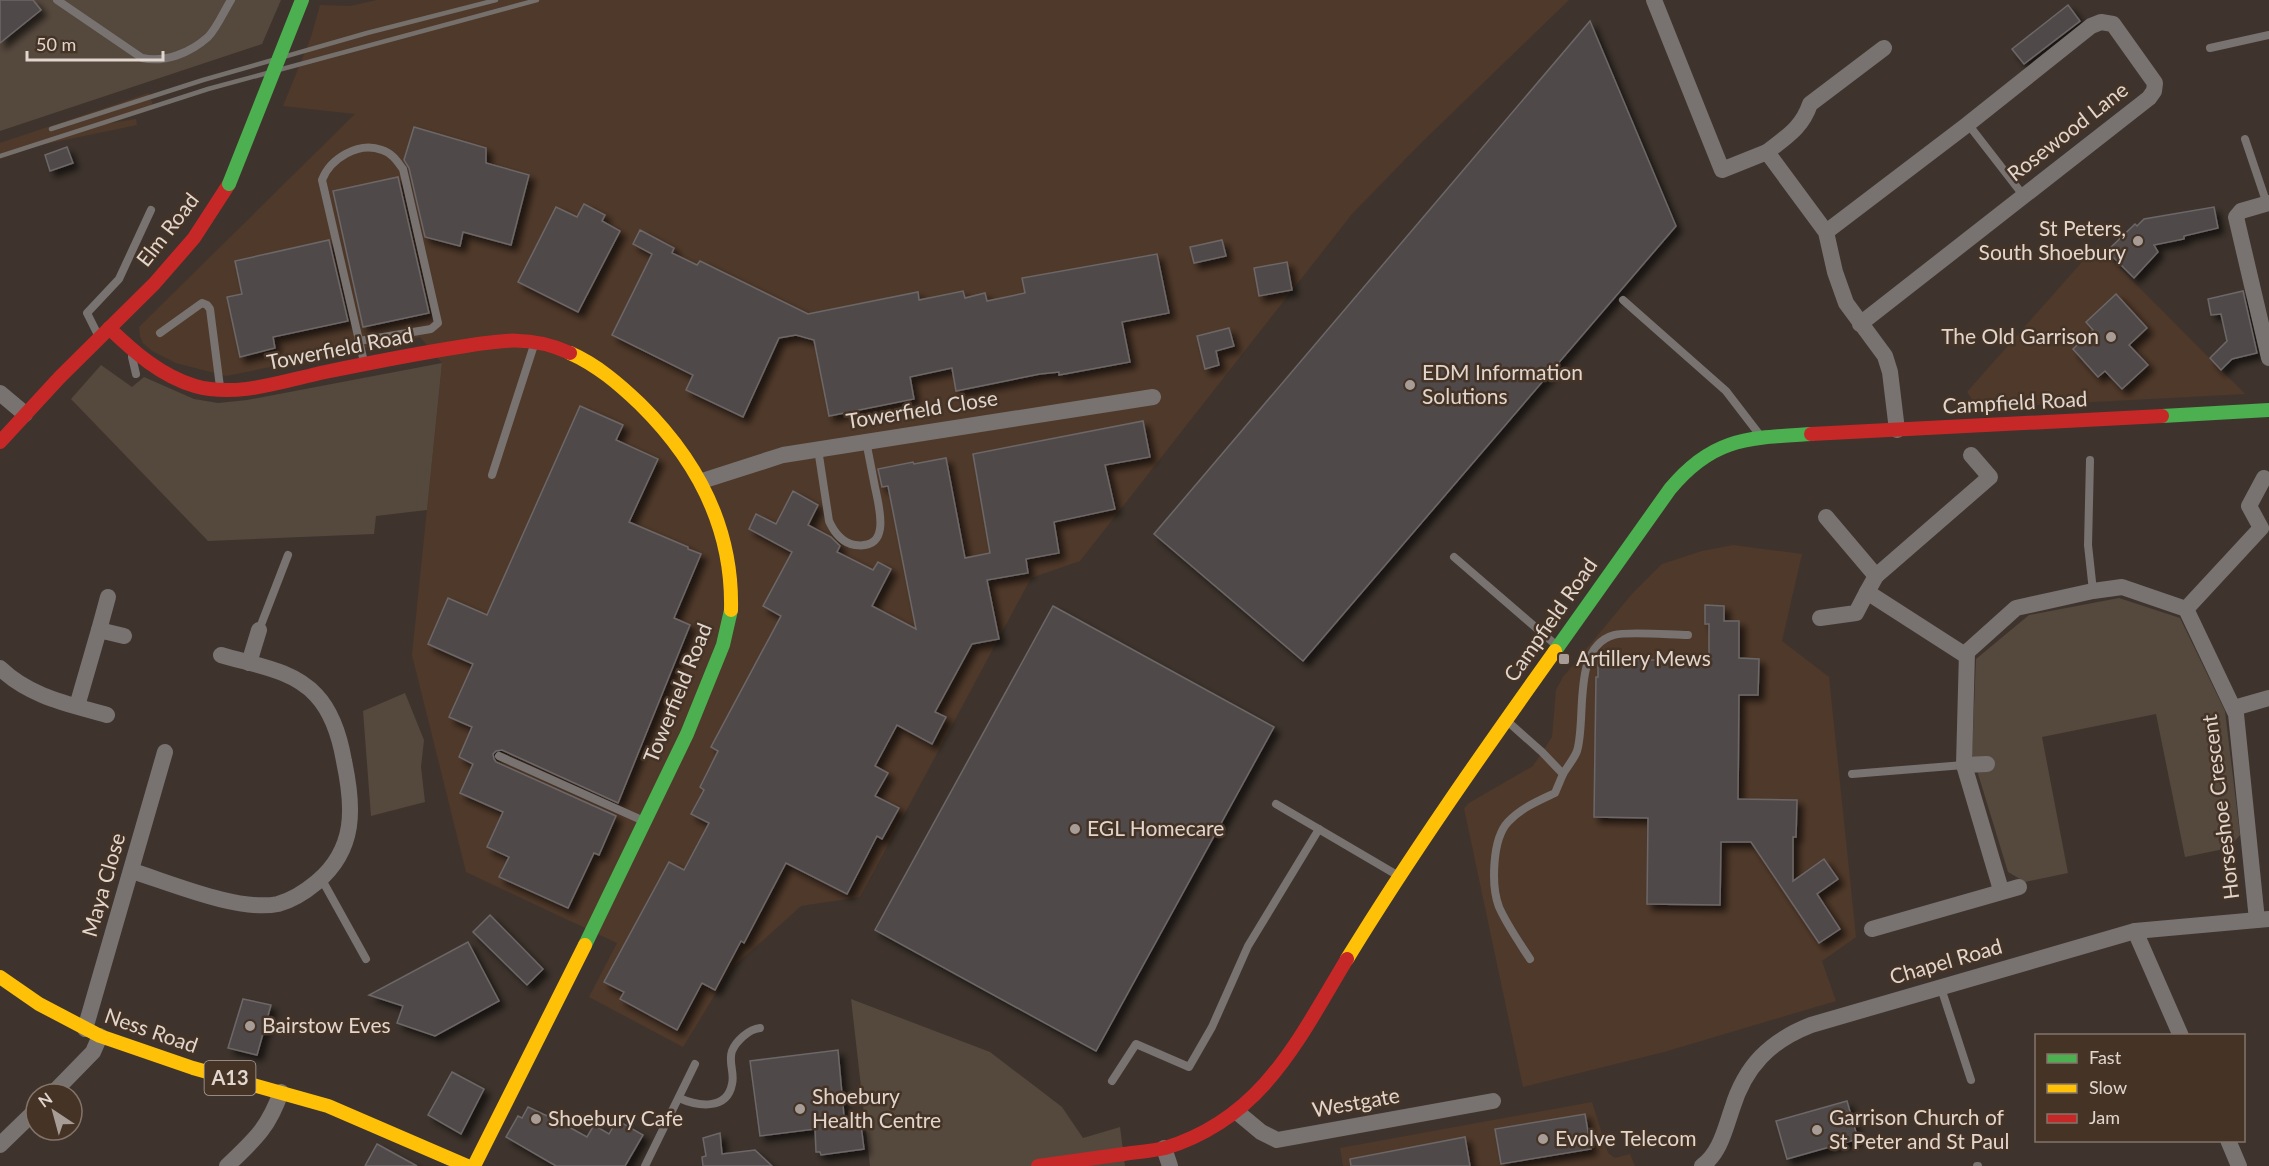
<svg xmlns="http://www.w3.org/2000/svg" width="2269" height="1166" font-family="Lato,sans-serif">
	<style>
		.built { fill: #4f392a }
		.green { fill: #55483d }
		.building { fill: #504a4a; stroke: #6d6768; stroke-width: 1.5; filter: url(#shadow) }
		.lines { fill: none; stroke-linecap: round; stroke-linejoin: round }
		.lane { stroke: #787370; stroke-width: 8 }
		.street { stroke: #787370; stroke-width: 16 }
		.fast { stroke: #4caf50; stroke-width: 14 }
		.slow { stroke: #ffc107; stroke-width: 14 }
		.jam { stroke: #c62828; stroke-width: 14 }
		.rail { stroke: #75706c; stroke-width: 4.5 }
		.fast-bridge { stroke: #4caf50; stroke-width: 14 }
		.poi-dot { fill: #a89d96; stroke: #453326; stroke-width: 2 }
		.labels { text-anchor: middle; stroke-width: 5; stroke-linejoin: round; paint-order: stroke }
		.shield { fill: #453326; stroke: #b2a59c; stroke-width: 1.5 }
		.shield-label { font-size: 20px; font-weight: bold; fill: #e1d6ce }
		.street-label { font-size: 21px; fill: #e1d6ce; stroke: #453326 }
		.poi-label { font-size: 21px; fill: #e1d6ce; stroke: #453326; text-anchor: start }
	</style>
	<defs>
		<filter id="shadow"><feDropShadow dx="5.5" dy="5.5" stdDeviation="3" flood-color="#0009"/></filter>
	</defs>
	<rect width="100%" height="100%" fill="#3e342d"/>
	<g class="built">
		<path d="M377,0H1569L1420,144L1352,214L1080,561L1031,578L860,897L801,906L730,970L683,1047L589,997L617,943L466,872L412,655L442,363L420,337L226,376L176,363L152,351L143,343L140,336L139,327L355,114L283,106L311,37L320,5L350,6Z"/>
		<path d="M149,93L154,109L105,124L136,119L137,125L36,146L0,159V143Z"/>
		<path d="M2097,245L2245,394L1978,408L1967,392Z"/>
		<path d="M1733,545L1802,554L1782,641L1829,677L1856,937L1822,961L1836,1001L1664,1052L1523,1087L1464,808L1469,803L1533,766L1552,737L1556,690L1563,677L1632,594L1662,564L1702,551Z"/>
		<path d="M1592,1102L1608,1153L1615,1158L1630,1154L1635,1166H1343L1340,1148Z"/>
	</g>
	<g class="green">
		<path d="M0,0H281L262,44L0,131Z"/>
		<path d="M442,363L427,510L376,516L374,534L208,541L71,399L101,365L132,387L144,377L194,399L218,403L247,400Z"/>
		<path d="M2119,598L2180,618L2225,711L2240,835L2229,848L2185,857L2156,714L2042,737L2068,873L2025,882L2008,872L1972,754L1976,659L2029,615Z"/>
		<path d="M405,693L424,740L421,767L425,802L371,816L363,711Z"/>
		<path d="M851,999L990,1052L1062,1107L1083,1138L1120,1127L1125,1166H870Z"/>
	</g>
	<g class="building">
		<path d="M0,0H33L41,10L0,43Z"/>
		<path d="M2068,5L2080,21L2024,64L2012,49Z"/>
		<path d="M1590,21L1676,226L1303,661L1154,534Z"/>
		<path d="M414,127L486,148V163L529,175L511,245L463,232L460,246L425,237L409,168L404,160Z"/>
		<path d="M67,147L73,163L50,171L45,155Z"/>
		<path d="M398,177L429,313L363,327L333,191Z"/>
		<path d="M584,204L605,215L602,221L620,231L578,312L518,282L556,207L577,217Z"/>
		<path d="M2214,207L2218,228L2184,236V239L2154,245L2158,252L2134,278L2107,251L2135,224L2137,226L2144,219Z"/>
		<path d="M640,230L674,248L672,253L697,265L700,261L808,314L918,292L919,300L963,291L965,298L985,293L987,301L1025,293L1022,278L1157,254L1169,313L1122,322L1130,362L1059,375V372L1040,374L956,391L952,368L910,377L914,399L829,416L814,340L796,335L779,338L743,417L686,390L693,375L612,335L652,254L633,244Z"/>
		<path d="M329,240L348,321L273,337L275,348L240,357L227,297L242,294L235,261Z"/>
		<path d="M1222,240L1226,256L1194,263L1190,247Z"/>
		<path d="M1287,262L1292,290L1259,296L1254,268Z"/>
		<path d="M2243,291L2257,353L2232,359L2221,370L2210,358L2227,341L2221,314L2211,315L2208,299Z"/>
		<path d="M2116,294L2147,328L2129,345L2148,365L2122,389L2105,371L2098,377L2073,349L2093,330L2086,322Z"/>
		<path d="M1229,328L1234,346L1216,351L1219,365L1205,369L1197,336Z"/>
		<path d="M580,406L623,425L616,440L658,459L629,522L688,547V549L701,554L674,618L690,625L618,803L502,750L496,751L493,754L494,759L496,762L616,816L599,855L594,853L568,908L499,877L509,857L487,847L503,812L460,793L473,764L459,757L472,727L449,717L473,664L428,644L448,598L487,615Z"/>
		<path d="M1143,421L1150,457L1105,465L1115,509L1054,522L1059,553L1026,559L1028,573L987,580L999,639L972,644L935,712L946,717L932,744L897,725L875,766L888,773L875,796L899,808L882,839L877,836L847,894L786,863L744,943L741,941L715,990L702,983L677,1030L620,999L624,992L604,982L669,862L684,870L709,823L691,814L704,790L700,787L718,751L711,747L781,616L763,606L792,552L749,529L756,514L776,524L793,491L818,505L808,525L831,537L840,546L837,552L873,570L878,562L891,569L872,606L916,629L888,486L882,487L878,469L913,462L914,464L946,458L965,558L990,553L973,454Z"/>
		<path d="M1705,605L1724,606V621H1739V658L1759,659L1758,695H1739L1738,799L1797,800L1796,837H1793V881L1824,859L1838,879L1817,894L1840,929L1819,943L1751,842H1721L1720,905L1647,904L1648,818L1594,817L1596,677H1598V659L1709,661V624H1705Z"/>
		<path d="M1053,606L1274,727L1096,1051L875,930Z"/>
		<path d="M490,915L543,969L527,985L473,932Z"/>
		<path d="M468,942L499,1001L435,1036L397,1023L403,1006L369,995Z"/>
		<path d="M243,999L271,1005L257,1055L228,1048Z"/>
		<path d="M838,1050L845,1127L861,1125L864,1149L821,1155L820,1152H816L815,1129L760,1136L750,1061Z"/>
		<path d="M452,1072L484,1089L461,1134L428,1115Z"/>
		<path d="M1847,1101L1858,1139L1787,1159L1776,1121Z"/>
		<path d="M528,1107L558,1121L587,1137L594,1125L609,1134L617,1120L643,1135L625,1166H556L506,1137L518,1116L522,1118Z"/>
		<path d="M1585,1114L1591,1149L1501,1164L1495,1129Z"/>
		<path d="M720,1133L722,1154L755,1150L772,1166H703L702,1157L706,1156L703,1138Z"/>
		<path d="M1465,1137L1470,1166H1351L1350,1159Z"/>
		<path d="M377,1144L417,1166H365Z"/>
	</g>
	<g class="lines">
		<g class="lane">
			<path d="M57,0L142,58C165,63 190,53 208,37C217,28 224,11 231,0"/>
			<path d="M2210,48L2269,35"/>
			<path d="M1968,124L2023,195"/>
			<path d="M2245,139L2267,204"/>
			<path d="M1623,300L1726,391L1759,434"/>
			<path d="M160,333L202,303L207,305L210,309L220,387"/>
			<path d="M98,335L87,313L119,279L151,210"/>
			<path d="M359,341L431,329L438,323L403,169C397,161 392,153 382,150C358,141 330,159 322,180L364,362"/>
			<path d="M132,357L136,374"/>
			<path d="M818,449L829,521C834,532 842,543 855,545C892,550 879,507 875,487C872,472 869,456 866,441"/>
			<path d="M2090,460L2088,545L2093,591"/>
			<path d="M492,475L535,342"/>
			<path d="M1454,557L1556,645"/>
			<path d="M259,630L288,555"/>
			<path d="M1506,720L1542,752L1563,774L1555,793C1538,801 1521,808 1508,822C1492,839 1491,886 1499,907C1507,925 1519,942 1530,959"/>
			<path d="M499,756L646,822"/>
			<path d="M1563,774C1567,767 1574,759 1577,751C1587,719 1571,647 1614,635C1628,631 1672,635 1688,635"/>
			<path d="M1852,774L1964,765"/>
			<path d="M1276,804L1397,875"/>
			<path d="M321,878L366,959"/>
			<path d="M1941,988L1971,1080"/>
			<path d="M1112,1081L1136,1044L1189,1067L1212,1027L1248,946L1319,829"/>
			<path d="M679,1098C697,1106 727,1111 732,1084C735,1073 728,1062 732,1051C736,1041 749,1029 760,1028"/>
			<path d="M645,1166L695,1064"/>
			<path d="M1977,1166H1978"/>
		</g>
		<g class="street">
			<path d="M1654,0L1722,170L1767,152L1826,232L1835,272L1846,303L1885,356L1890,372L1897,430"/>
			<path d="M1767,152C1786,137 1802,128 1810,104L1884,48"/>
			<path d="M2269,203L2241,211L2236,217L2269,358"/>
			<path d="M1826,232L1968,124L2091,26L2101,22L2113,24L2155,83L2154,91L2149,98L1860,324"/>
			<path d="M0,393L25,414"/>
			<path d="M702,481L783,455L1153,397"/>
			<path d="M1826,517L1876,576"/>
			<path d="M1867,592L1876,576L1990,477L1971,455"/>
			<path d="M2186,609L2261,528L2249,506L2264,478"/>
			<path d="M1820,618L1856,613L1867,592L1965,655"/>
			<path d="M99,630L108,597"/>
			<path d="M249,663L259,630"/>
			<path d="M0,668C30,697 69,704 107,715"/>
			<path d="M77,706L99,630L124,636"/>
			<path d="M2234,708L2269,698"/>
			<path d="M1964,765L1987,764"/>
			<path d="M132,871C171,883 238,912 278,904C293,900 305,892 317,882C356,849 354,808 344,761C340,738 333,713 316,695C292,669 253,665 221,655"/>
			<path d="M2001,890L1964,765L1967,652L2016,608L2093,591L2122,587L2186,609L2236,714L2257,920"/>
			<path d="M1872,929L2019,887"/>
			<path d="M2135,931L2181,1036"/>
			<path d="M85,1029L165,752"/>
			<path d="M52,1094L93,1052L100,1036"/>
			<path d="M1237,1112L1261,1132L1277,1140L1493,1101"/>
			<path d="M2228,1140L2239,1166"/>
			<path d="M0,1145L36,1110"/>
			<path d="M1164,1148L1170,1166"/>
			<path d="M227,1166C254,1140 268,1129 281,1092"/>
			<path d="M1702,1166C1720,1153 1725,1129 1732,1109C1745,1066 1770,1041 1811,1025L2135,931L2269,919"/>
		</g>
		<g class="fast">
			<path d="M2162,416L2269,410"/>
			<path d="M1555,651L1670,489C1713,437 1748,438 1811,434"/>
			<path d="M585,945L687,734L723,645L731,610"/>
		</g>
		<g class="slow">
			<path d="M570,353C597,365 619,384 640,404C698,461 733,528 731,610"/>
			<path d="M1347,959C1412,853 1483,752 1555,651"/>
			<path d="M0,977L39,1004L100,1036L193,1068L328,1106L467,1166"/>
			<path d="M474,1166L585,945"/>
		</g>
		<g class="jam">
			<path d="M109,328C134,352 161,376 195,386C237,398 283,381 325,372C369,363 414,354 459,347C500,340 531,335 570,353"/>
			<path d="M1811,434L2162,416"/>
			<path d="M0,442L60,377L154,284L194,238L229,184"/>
			<path d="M1038,1166C1067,1162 1095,1158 1124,1154C1137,1152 1152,1151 1165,1148C1263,1118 1298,1040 1347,959"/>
		</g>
		<g class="rail">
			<path d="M51,129L203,80L367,33L496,0"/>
			<path d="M0,156L208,89L537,0"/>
		</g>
		<path class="fast-bridge" d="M229,184L302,0"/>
	</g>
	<g class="poi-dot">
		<circle cx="2138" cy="241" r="6"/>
		<circle cx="2111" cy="337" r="6"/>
		<circle cx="1410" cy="385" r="6"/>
		<rect x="1558" y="653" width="12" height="12" rx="3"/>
		<circle cx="1075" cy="829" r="6"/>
		<circle cx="250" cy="1026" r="6"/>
		<circle cx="800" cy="1109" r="6"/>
		<circle cx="536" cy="1119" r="6"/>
		<circle cx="1817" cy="1130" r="6"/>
		<circle cx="1543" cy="1139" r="6"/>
	</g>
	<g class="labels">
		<rect class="shield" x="204.5" y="1061" width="51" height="34" rx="4.5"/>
		<g class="shield-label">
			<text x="230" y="1085">A13</text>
		</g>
		<g class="street-label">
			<text transform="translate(2068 132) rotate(-38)" y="7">Rosewood Lane</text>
			<text transform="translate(168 230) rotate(-52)" y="7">Elm Road</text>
			<text transform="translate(340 349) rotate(-11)" y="7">Towerfield Road</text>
			<text transform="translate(2015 403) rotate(-3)" y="7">Campfield Road</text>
			<text transform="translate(922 410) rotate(-9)" y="7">Towerfield Close</text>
			<text transform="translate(1551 620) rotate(-55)" y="7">Campfield Road</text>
			<text transform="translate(678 693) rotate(-68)" y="7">Towerfield Road</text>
			<text transform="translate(2221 807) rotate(-97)" y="7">Horseshoe Crescent</text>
			<text transform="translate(104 885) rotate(-74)" y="7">Maya Close</text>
			<text transform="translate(1946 962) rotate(-16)" y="7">Chapel Road</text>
			<text transform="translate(151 1031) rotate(19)" y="7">Ness Road</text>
			<text transform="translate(1356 1103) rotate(-10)" y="7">Westgate</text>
		</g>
		<g class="poi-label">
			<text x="2126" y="236" text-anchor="end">St Peters,<tspan x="2126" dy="24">South Shoebury</tspan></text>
			<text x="2099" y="344" text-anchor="end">The Old Garrison</text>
			<text x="1422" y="380">EDM Information<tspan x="1422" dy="24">Solutions</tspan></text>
			<text x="1576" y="666">Artillery Mews</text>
			<text x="1087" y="836">EGL Homecare</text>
			<text x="262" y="1033">Bairstow Eves</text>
			<text x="812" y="1104">Shoebury<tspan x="812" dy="24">Health Centre</tspan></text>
			<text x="1829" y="1125">Garrison Church of<tspan x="1829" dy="24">St Peter and St Paul</tspan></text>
			<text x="548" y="1126">Shoebury Cafe</text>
			<text x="1555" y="1146">Evolve Telecom</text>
		</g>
	</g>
	<rect x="2035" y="1034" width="210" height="108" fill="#453326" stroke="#837469" stroke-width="1.5"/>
	<rect x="2047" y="1054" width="30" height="9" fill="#4caf50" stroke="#837469" stroke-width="1.5"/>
	<text x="2089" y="1064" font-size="18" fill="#e1d6ce">Fast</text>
	<rect x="2047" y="1084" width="30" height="9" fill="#ffc107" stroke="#837469" stroke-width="1.5"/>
	<text x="2089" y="1094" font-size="18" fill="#e1d6ce">Slow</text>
	<rect x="2047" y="1114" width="30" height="9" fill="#c62828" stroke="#837469" stroke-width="1.5"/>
	<text x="2089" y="1124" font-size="18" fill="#e1d6ce">Jam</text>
	<g transform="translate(54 1112) rotate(324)"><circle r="28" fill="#453326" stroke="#837469" stroke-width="1.5"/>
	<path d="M0-4.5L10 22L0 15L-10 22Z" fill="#a89d96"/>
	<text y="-9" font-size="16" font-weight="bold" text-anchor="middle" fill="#e1d6ce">N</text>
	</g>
	<path d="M27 51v9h136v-9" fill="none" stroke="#e1d6ce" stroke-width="3"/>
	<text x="36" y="51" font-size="18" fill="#e1d6ce" stroke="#453326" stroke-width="4.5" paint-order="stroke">50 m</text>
</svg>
